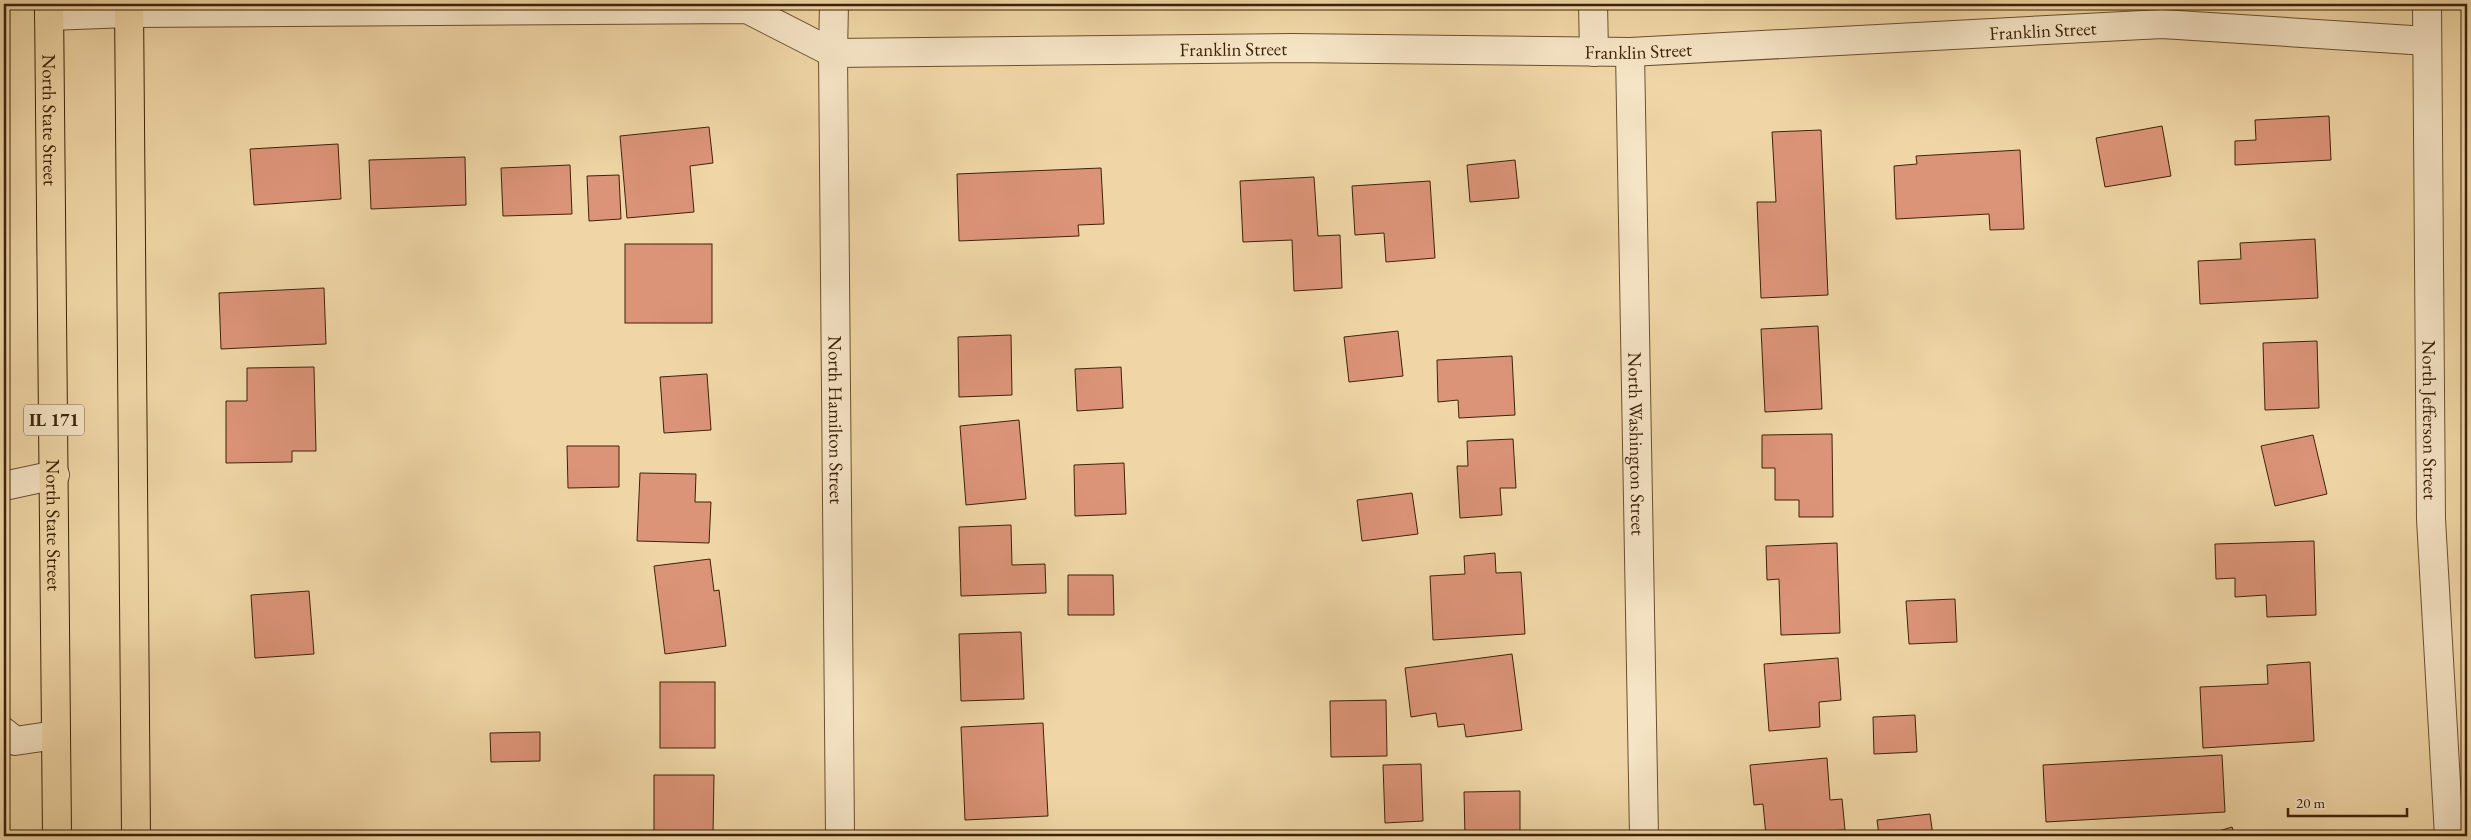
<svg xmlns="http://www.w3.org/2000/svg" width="2471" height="840" font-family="'EB Garamond',serif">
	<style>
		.building { fill: #dc9478; stroke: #3d2309 }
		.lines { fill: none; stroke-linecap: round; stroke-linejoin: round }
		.minor-casing { stroke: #6a5030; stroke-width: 30 }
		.major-casing { stroke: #3d2309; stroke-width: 30 }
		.minor { stroke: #f5e4c5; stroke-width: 28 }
		.major { stroke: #f0d6a6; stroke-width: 28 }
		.labels { text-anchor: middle; stroke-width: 5; stroke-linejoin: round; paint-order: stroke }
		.shield { fill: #f5e4c5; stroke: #745d41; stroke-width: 1 }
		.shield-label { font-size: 18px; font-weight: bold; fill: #3d2309 }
		.street-label { font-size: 19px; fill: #3d2309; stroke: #f5e4c5 }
	</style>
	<rect width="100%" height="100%" fill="#f0d6a6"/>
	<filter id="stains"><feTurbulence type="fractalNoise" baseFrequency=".004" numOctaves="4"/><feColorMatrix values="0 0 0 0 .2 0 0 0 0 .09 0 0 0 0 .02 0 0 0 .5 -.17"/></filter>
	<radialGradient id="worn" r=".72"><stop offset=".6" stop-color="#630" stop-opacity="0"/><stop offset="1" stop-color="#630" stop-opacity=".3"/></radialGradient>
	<g class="building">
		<path d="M2329,116L2331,160L2235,165V141L2256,140L2255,120Z"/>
		<path d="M2162,126L2171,176L2105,187L2096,138Z"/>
		<path d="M709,127L713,163L690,166L694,212L627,218L620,136Z"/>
		<path d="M1821,130L1828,295L1761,298L1757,202H1776L1772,132Z"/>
		<path d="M338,144L341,199L254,205L250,149Z"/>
		<path d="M2020,150L2024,229L1990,230L1989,214L1896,219L1894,166L1917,164L1916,156Z"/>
		<path d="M465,157L466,205L371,209L369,160Z"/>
		<path d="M1515,160L1519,198L1470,202L1467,165Z"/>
		<path d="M570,165L572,214L503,216L501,168Z"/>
		<path d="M1101,168L1104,224L1078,225L1079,236L959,241L957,174Z"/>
		<path d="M619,175L621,219L589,221L587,176Z"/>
		<path d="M1314,177L1318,236L1340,235L1342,288L1294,291L1292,240L1243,242L1240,181Z"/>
		<path d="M1430,181L1435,258L1386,262L1384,233L1355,235L1352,186Z"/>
		<path d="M2315,239L2318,298L2200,304L2198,261L2241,259L2240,243Z"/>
		<rect x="625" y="244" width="87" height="79"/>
		<path d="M324,288L326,344L221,349L219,293Z"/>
		<path d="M1818,326L1822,409L1765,412L1761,329Z"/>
		<path d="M1398,331L1403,376L1349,382L1344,337Z"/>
		<path d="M1011,335L1012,395L959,397L958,337Z"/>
		<path d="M2317,341L2319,408L2265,410L2263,343Z"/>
		<path d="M1512,356L1515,415L1459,418L1458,400L1438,402L1437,360Z"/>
		<path d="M314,367L316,451H292V462L226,463V401H247V368Z"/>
		<path d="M1121,367L1123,408L1077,411L1075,369Z"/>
		<path d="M707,374L711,430L664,433L660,377Z"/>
		<path d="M1019,420L1026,499L966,505L960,426Z"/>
		<path d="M1832,434L1833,517H1799V500H1775V468H1762V435Z"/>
		<path d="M2313,435L2327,494L2275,506L2261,446Z"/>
		<path d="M1513,439L1516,488H1500L1502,515L1460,518L1457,466H1468L1467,441Z"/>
		<path d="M567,446H619V487L568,488Z"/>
		<path d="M1124,463L1126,514L1075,516L1074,465Z"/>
		<path d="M640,473L696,474L695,502H711L709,543L637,541Z"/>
		<path d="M1412,493L1418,534L1362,541L1357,500Z"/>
		<path d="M1011,525L1012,565L1045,564L1046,593L961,596L959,527Z"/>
		<path d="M2314,541L2316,615L2267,617L2266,595L2235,597V578L2216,579L2215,544Z"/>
		<path d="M1837,543L1840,633L1781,635L1779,579L1767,580L1766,546Z"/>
		<path d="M1495,553L1496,573L1521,572L1525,634L1433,640L1430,576L1465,574L1464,556Z"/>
		<path d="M710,559L714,591L719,590L726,646L665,654L654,566Z"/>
		<path d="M1068,575H1113L1114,615H1068Z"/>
		<path d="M309,591L314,654L255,658L251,595Z"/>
		<path d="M1955,599L1957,642L1909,644L1906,601Z"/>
		<path d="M1021,632L1024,699L961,701L959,634Z"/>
		<path d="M1512,654L1522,730L1466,737L1464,724L1438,727L1436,713L1411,717L1405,668Z"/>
		<path d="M1838,658L1841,700L1819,702L1820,727L1769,731L1764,664Z"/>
		<path d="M2310,662L2314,741L2203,748L2200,687L2268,684L2267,665Z"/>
		<rect x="660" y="682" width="55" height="66"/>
		<path d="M1386,700L1387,756L1331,757L1330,701Z"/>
		<path d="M1915,715L1917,752L1874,754L1873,717Z"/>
		<path d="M1043,723L1048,816L965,820L961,727Z"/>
		<path d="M540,732V761L491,762L490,733Z"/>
		<path d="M2222,755L2225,812L2046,822L2043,765Z"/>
		<path d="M1827,758L1830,800L1842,799L1845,830L1826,831L1827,836H1766L1763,804L1754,805L1750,765Z"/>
		<path d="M1421,764L1423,821L1385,823L1383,765Z"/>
		<path d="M654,775H714L713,836H654Z"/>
		<path d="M1520,791V836H1465L1464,792Z"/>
		<path d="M1930,814L1933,836H1879L1877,820Z"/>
		<path d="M2232,827L2235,836H2202Z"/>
		<path d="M551,831H594L595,836H551Z"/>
		<path d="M964,831L1024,832V836H964Z"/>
	</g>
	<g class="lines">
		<defs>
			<g id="minor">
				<path id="s1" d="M834,4L833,53L840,836"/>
				<path d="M1593,4L1594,52"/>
				<path id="s2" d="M2427,4L2431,519L2449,836"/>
				<path id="s3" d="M49,16L129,13L747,9L833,53L1292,48L1630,52L2162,24L2427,41"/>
				<path id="s4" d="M1630,52L1644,836"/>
				<path d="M4,486L55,475"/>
				<path d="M4,732L15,741L56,735"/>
			</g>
			<g id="major">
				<path id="s5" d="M49,4L57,836"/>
				<path d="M129,4L136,836"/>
			</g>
		</defs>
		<use href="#minor" class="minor-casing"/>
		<use href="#major" class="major-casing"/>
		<use href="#minor" class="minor"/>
		<use href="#major" class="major"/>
	</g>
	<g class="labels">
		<rect class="shield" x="24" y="404.5" width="60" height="31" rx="4"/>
		<g class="shield-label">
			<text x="54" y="426">IL 171</text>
		</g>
		<g class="street-label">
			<text dy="7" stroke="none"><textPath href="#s3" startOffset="2005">Franklin Street</textPath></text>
			<text dy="7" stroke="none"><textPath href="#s3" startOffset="1195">Franklin Street</textPath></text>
			<text dy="7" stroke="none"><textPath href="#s3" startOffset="1600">Franklin Street</textPath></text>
			<text dy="7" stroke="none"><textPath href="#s5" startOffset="116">North State Street</textPath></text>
			<text dy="7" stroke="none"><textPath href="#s1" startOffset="416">North Hamilton Street</textPath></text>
			<text dy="7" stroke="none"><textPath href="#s2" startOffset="416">North Jefferson Street</textPath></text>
			<text dy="7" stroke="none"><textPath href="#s4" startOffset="392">North Washington Street</textPath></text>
			<text dy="7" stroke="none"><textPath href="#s5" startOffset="521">North State Street</textPath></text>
		</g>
	</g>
	<rect width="2471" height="840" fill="none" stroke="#f0d6a6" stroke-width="20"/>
	<rect x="5" y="5" width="2461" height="830" fill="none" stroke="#3d2309" stroke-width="2.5"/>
	<rect x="10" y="10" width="2451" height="820" fill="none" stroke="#3d2309"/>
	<path d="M2288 808v8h119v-8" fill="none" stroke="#3d2309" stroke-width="2.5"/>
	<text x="2296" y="808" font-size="15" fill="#3d2309" stroke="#f5e4c5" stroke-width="4" paint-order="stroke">20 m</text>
	<rect width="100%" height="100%" filter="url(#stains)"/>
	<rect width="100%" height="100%" fill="url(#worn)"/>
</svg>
